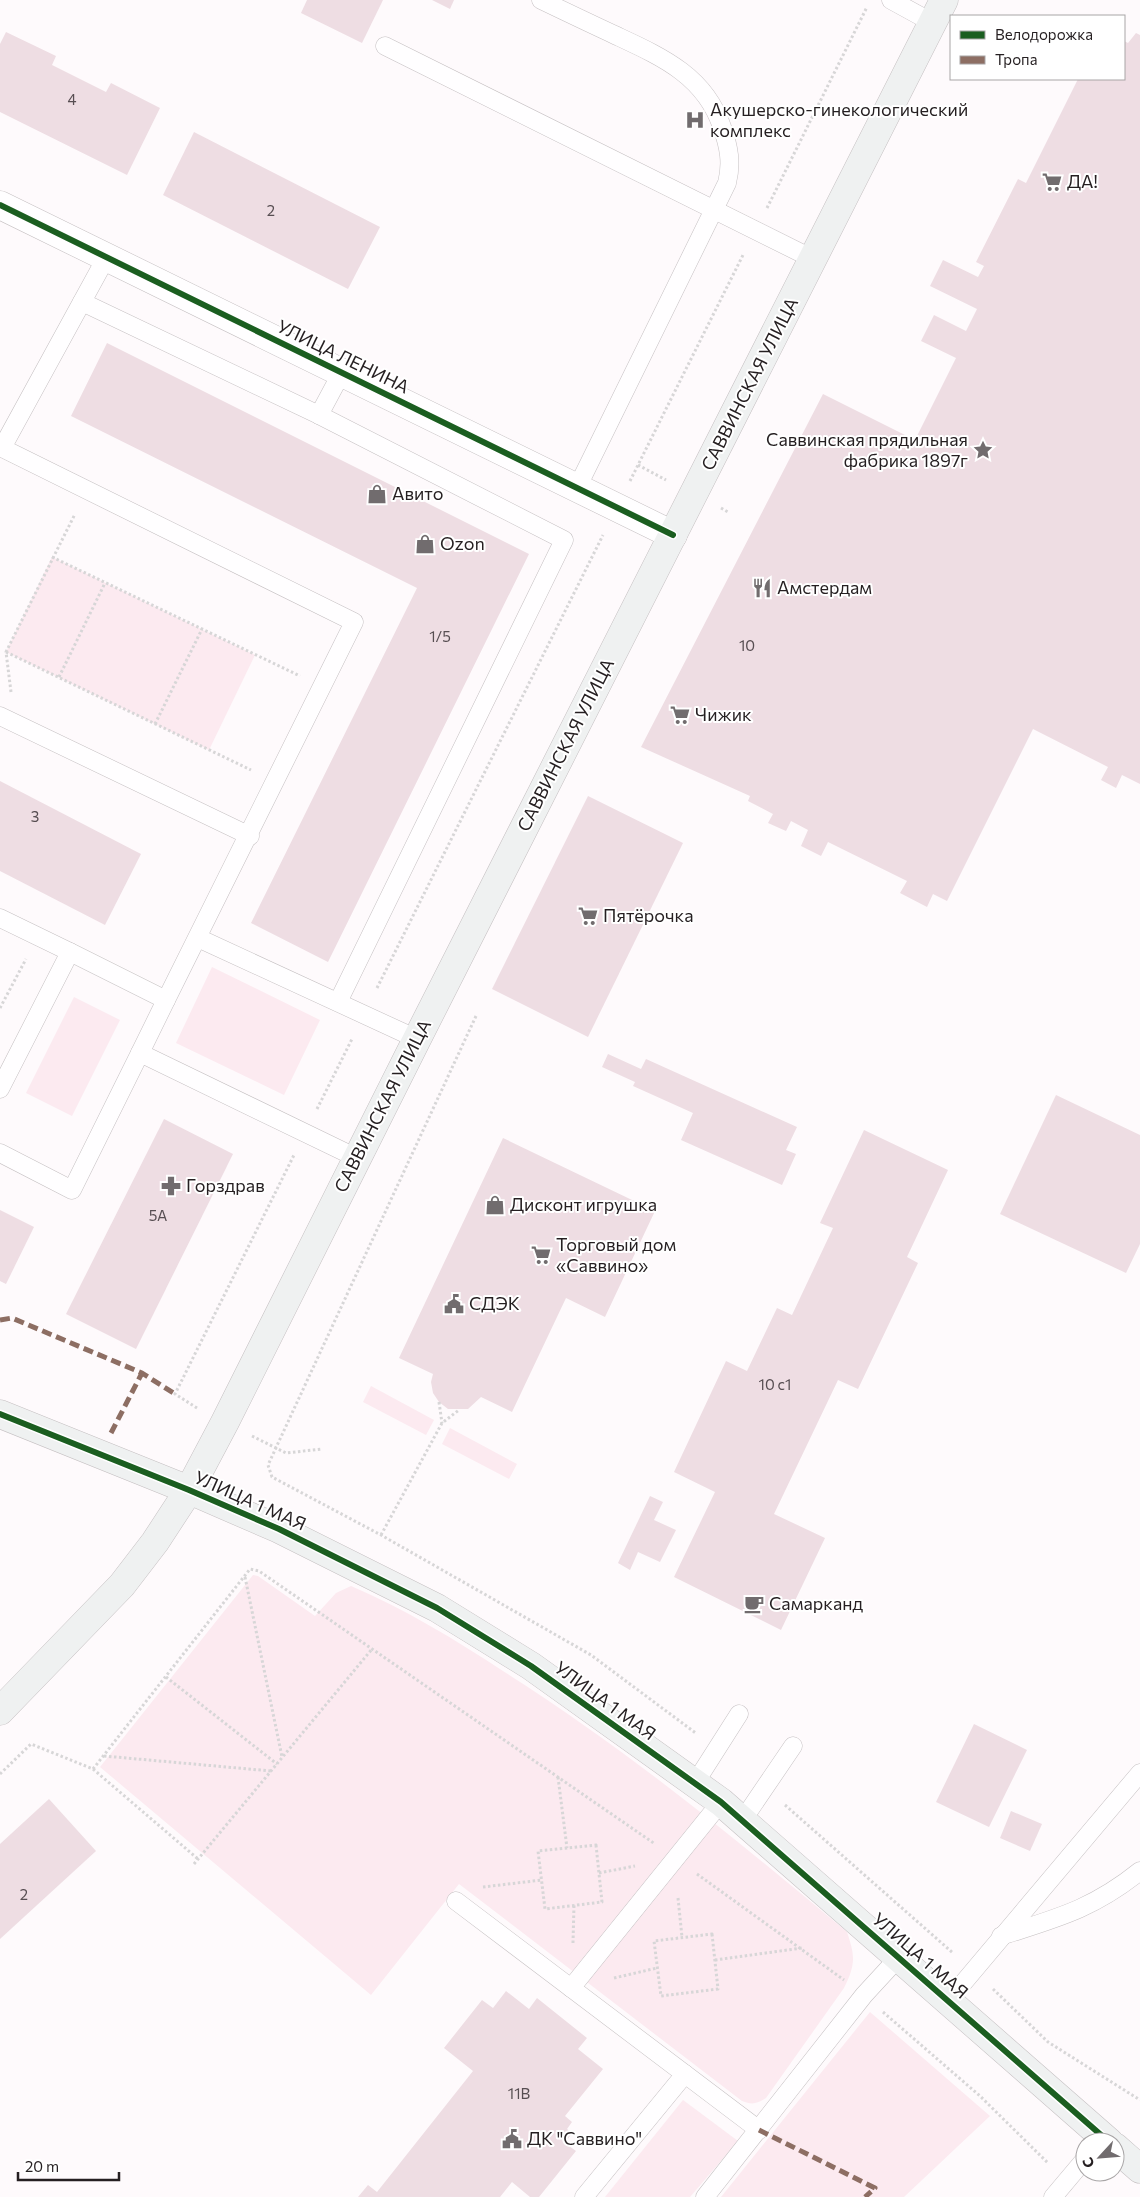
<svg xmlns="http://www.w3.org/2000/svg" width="1140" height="2197" font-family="Commissioner,sans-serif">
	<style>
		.green { fill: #fceaf0 }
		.building { fill: #eedde3 }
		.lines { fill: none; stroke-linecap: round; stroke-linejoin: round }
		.lane-casing { stroke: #c5c0c2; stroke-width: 19 }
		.street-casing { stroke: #c5c0c2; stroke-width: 29 }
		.secondary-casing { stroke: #c5c0c2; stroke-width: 29 }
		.path { stroke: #d7d6d7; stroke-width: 3; stroke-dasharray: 2.5 2.5; stroke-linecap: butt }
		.lane { stroke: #fffeff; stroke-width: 18 }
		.street { stroke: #fffeff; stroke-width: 28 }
		.secondary { stroke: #eff1f1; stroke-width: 28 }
		.quiet { stroke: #8d6e63; stroke-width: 5; stroke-dasharray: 10 5; stroke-linecap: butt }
		.cycleway-casing { stroke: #fff; stroke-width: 9 }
		.cycleway { stroke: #1b5e20; stroke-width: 6 }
		.labels { text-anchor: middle; stroke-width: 4; stroke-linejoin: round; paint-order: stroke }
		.number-label { font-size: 15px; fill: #574e52 }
		.poi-label { font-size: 18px; fill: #251f21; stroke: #fff; text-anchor: start }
		.street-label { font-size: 18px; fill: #251f21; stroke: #fff }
	</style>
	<rect width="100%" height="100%" fill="#fefafc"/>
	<g class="green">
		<path d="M52,557L255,655L209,750L6,652Z"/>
		<path d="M212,967L320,1020L284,1095L176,1043Z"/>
		<path d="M74,997L120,1020L72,1116L26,1093Z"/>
		<path d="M371,1386L434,1420L426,1435L363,1402Z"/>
		<path d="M450,1428L517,1464L509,1479L442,1444Z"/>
		<path d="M253,1575L258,1576L315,1616L336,1593L351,1586C405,1609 454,1639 503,1671C625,1748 736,1839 847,1932C855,1956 856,1964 844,1988L766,2098C757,2104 752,2105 742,2101L459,1884L371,1995L100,1767Z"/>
		<path d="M870,2012L990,2116L904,2197H721Z"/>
		<path d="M683,2100L738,2141L690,2197H605Z"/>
	</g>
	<g class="building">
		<path d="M307,0H383L362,43L301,13Z"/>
		<path d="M432,0H454L450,9Z"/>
		<path d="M6,32L56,56L52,65L106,92L111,83L160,108L127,175L0,112V44Z"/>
		<path d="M1136,33L1140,35V784L1122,775L1116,788L1101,780L1108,767L1033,729L947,901L933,894L927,907L900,893L907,881L828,842L821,856L801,846L808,830L791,821L786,831L768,823L773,814L748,801L750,796L641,747L823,394L915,440L956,358L921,341L934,315L966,331L977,309L930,286L943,260L978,277L984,266L976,262L1018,179L1026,183L1078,79H1124V41L1128,43Z"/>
		<path d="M194,132L380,227L348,289L163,195Z"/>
		<path d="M107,343L529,554L328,962L251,923L417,588L71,416Z"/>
		<path d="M0,781L141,854L105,925L0,871Z"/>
		<path d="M588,796L683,843L588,1037L492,989Z"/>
		<path d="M608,1054L641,1069L646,1059L797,1127L786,1150L796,1154L782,1185L681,1140L693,1113L633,1086L635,1082L602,1067Z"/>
		<path d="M1056,1095L1140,1135V1244L1126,1273L1000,1214Z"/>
		<path d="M164,1119L233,1154L136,1349L66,1314Z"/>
		<path d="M864,1130L948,1170L907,1257L918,1263L858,1389L838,1380L774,1514L825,1538L781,1630L674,1577L715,1492L674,1472L726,1361L747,1371L777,1308L792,1315L833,1228L820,1223Z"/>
		<path d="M503,1138L655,1211L605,1317L566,1298L512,1412L481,1397L468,1409H448L439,1402L433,1393L431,1382L433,1374L399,1358Z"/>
		<path d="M0,1210L34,1227L6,1284L0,1281Z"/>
		<path d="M650,1496L663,1502L654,1520L676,1530L660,1562L638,1552L630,1570L618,1563Z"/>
		<path d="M974,1724L1027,1750L989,1827L936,1802Z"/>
		<path d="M49,1799L96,1851L0,1939V1844Z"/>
		<path d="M1011,1811L1042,1824L1030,1851L1000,1838Z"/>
		<path d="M506,1991L529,2009L537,1998L587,2038L578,2049L603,2069L565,2116L572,2122L567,2129L572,2133L565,2143L576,2151L539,2197H530L512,2182L500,2197H358L368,2185L377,2192L473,2071L444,2048L482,2000L493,2008Z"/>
	</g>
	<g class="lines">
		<defs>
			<g id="lane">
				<path d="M541,0C566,12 591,24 617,36C662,57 705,76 722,127C729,147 732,163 727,183L577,488"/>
				<path d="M891,0L933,23"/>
				<path d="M385,46L813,259"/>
				<path d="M82,302L319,415L564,540L338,1002"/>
				<path d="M319,415L342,372"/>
				<path d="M0,716L250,836"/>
				<path d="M0,918L70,952L0,1089"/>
				<path d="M198,938L417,1039"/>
				<path d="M70,952L166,1000L354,622L2,448L106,258"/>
				<path d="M140,1053L166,1000"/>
				<path d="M0,1153L72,1190L140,1053L357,1158"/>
				<path d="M695,1783L739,1714"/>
				<path d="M742,1821L793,1746"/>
				<path d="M456,1901L759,2130"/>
				<path d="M1001,1936C1057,1918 1093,1909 1140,1871"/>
				<path d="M571,1988L721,1802"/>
				<path d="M948,2001L1140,1773"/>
				<path d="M584,2197L685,2074"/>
				<path d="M705,2197L864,1995L899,1957"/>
				<path d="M1053,2197L1085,2159"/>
			</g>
			<path id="street" d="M0,205L673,535"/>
			<g id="secondary">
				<path d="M0,1414L189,1490L279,1529L437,1608L531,1666L721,1802L1109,2142"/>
				<path d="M0,1711L122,1585L155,1542L189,1490L225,1422L417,1039L944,0"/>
				<path d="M1115,2147L1140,2169"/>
			</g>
		</defs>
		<use href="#lane" class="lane-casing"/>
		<use href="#street" class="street-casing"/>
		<use href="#secondary" class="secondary-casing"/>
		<g class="path">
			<path d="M767,208L867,7"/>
			<path d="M638,465L666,480"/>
			<path d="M630,481L744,253"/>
			<path d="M721,508L728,512"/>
			<path d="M52,557L300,676"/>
			<path d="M6,652L251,770"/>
			<path d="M59,677L105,583"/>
			<path d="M11,692L6,652L75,514"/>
			<path d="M155,724L202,629"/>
			<path d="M377,988L603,535"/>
			<path d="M0,1008L26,959"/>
			<path d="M476,1016L268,1465L272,1477L381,1535L591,1655L697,1734"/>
			<path d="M317,1109L352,1039"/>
			<path d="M439,1402L442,1423"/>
			<path d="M197,1408L175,1394L294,1155"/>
			<path d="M252,1436L286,1453L322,1449"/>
			<path d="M381,1535L442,1423L459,1410"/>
			<path d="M245,1577L282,1757"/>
			<path d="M166,1677L277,1764"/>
			<path d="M104,1756L271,1771"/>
			<path d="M93,1769L250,1569L259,1571L655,1844"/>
			<path d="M0,1774L31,1744L93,1769L198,1859"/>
			<path d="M558,1777L567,1848"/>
			<path d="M785,1805L953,1953"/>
			<path d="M596,1845L602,1902L545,1909L538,1851Z"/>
			<path d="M194,1864L372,1649"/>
			<path d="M599,1873L635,1866"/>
			<path d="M697,1874L844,1980"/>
			<path d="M483,1887L542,1880"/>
			<path d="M678,1898L682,1937"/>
			<path d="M712,1934L718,1989L661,1996L654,1941Z"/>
			<path d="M573,1943L574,1905"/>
			<path d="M715,1960L802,1948"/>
			<path d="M614,1978L657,1968"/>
			<path d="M993,1989L1048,2042L1140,2100"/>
			<path d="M883,2012L980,2096L1048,2163"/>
		</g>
		<use href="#lane" class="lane"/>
		<use href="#street" class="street"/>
		<use href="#secondary" class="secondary"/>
		<g class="quiet">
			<path d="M0,1320L12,1318L142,1373L175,1394"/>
			<path d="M111,1433L142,1373"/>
			<path d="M759,2130L875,2188L865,2197"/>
		</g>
		<defs>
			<g id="cycleway">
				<path d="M0,205L673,535"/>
				<path d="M0,1414L189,1490L279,1529L437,1608L531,1666L721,1802L1109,2142"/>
			</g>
		</defs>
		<use href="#cycleway" class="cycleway-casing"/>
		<use href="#cycleway" class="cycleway"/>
	</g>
	<defs>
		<symbol id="hospital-bare" viewBox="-9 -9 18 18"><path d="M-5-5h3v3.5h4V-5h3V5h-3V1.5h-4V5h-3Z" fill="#716c6e" stroke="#fff" stroke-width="2.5" paint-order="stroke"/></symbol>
		<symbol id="supermarket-bare" viewBox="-9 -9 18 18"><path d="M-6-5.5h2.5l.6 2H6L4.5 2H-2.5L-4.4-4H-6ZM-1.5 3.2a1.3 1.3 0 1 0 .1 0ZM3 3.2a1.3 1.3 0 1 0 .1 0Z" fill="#716c6e" stroke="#fff" stroke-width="2.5" paint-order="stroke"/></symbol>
		<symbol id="sight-bare" viewBox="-9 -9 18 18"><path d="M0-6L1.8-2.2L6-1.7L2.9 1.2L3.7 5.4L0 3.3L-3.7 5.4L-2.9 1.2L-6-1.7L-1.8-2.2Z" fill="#716c6e" stroke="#fff" stroke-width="2.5" paint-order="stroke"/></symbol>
		<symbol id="shop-bare" viewBox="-9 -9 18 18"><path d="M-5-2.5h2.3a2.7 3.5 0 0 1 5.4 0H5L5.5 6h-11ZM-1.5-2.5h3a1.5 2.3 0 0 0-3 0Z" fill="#716c6e" stroke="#fff" stroke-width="2.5" paint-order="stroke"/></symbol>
		<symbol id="restaurant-bare" viewBox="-9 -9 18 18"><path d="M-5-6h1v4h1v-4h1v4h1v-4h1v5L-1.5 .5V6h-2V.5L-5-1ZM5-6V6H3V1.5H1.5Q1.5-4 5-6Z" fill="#716c6e" stroke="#fff" stroke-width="2.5" paint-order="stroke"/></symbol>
		<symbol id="pharmacy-bare" viewBox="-9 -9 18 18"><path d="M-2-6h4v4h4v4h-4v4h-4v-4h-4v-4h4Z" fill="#716c6e" stroke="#fff" stroke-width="2.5" paint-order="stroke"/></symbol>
		<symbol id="civic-bare" viewBox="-9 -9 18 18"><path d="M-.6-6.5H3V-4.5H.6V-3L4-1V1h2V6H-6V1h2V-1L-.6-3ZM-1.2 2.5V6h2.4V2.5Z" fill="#716c6e" stroke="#fff" stroke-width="2.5" paint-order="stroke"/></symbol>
		<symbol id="cafe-bare" viewBox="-9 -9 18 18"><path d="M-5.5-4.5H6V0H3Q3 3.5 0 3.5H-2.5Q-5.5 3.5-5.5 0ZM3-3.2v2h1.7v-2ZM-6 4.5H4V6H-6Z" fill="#716c6e" stroke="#fff" stroke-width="2.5" paint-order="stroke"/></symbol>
	</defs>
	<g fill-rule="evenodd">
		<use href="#hospital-bare" x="681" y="106" width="28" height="28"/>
		<use href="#supermarket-bare" x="1038" y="168" width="28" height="28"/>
		<use href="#sight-bare" x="969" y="436" width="28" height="28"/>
		<use href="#shop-bare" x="363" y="480" width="28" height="28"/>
		<use href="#shop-bare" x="411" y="530" width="28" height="28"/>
		<use href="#restaurant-bare" x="748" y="574" width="28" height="28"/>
		<use href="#supermarket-bare" x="666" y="701" width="28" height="28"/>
		<use href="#supermarket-bare" x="574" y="902" width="28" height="28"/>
		<use href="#pharmacy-bare" x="157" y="1172" width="28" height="28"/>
		<use href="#shop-bare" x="481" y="1191" width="28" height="28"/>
		<use href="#supermarket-bare" x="527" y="1241" width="28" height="28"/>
		<use href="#civic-bare" x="440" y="1290" width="28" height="28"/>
		<use href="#cafe-bare" x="740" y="1590" width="28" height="28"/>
		<use href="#civic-bare" x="498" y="2125" width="28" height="28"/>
	</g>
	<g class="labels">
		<g class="number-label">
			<text x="72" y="105">4</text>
			<text x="271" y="216">2</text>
			<text x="440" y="642">1/5</text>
			<text x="747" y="651">10</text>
			<text x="35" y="822">3</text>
			<text x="158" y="1221">5А</text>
			<text x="775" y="1390">10 с1</text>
			<text x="24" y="1900">2</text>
			<text x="519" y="2099">11В</text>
		</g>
		<g class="poi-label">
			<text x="710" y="116">Акушерско-гинекологический<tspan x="710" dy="21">комплекс</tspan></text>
			<text x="1067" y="188">ДА!</text>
			<text x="968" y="446" text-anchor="end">Саввинская прядильная<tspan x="968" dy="21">фабрика 1897г</tspan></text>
			<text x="392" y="500">Авито</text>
			<text x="440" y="550">Ozon</text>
			<text x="777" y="594">Амстердам</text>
			<text x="695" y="721">Чижик</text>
			<text x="603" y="922">Пятёрочка</text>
			<text x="186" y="1192">Горздрав</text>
			<text x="510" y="1211">Дисконт игрушка</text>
			<text x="556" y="1251">Торговый дом<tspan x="556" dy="21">«Саввино»</tspan></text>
			<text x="469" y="1310">СДЭК</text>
			<text x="769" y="1610">Самарканд</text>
			<text x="527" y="2145">ДК "Саввино"</text>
		</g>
		<g class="street-label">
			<text transform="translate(343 357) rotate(26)" y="6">УЛИЦА ЛЕНИНА</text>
			<text transform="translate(750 384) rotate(-63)" y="6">САВВИНСКАЯ УЛИЦА</text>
			<text transform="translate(566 745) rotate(-63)" y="6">САВВИНСКАЯ УЛИЦА</text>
			<text transform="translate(383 1106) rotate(-63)" y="6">САВВИНСКАЯ УЛИЦА</text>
			<text transform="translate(250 1501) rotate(24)" y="6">УЛИЦА 1 МАЯ</text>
			<text transform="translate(605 1701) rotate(36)" y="6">УЛИЦА 1 МАЯ</text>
			<text transform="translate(920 1956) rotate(41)" y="6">УЛИЦА 1 МАЯ</text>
		</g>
	</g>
	<rect x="950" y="15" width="175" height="65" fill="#ffffff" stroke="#a8a5a6"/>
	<rect x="960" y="31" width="25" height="8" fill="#1b5e20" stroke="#a8a5a6"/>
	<text x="995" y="40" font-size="15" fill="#251f21">Велодорожка</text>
	<rect x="960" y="56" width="25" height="8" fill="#8d6e63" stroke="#a8a5a6"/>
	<text x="995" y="65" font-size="15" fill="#251f21">Тропа</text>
	<g transform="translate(1100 2157) rotate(244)"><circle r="24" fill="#ffffff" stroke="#a8a5a6"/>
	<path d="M0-4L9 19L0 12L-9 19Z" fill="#716c6e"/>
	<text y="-8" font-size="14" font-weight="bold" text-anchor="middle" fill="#251f21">С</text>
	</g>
	<path d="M18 2172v8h101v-8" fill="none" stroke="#251f21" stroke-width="2.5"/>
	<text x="25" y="2172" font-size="15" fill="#251f21" stroke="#ffffff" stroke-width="4" paint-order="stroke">20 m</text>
</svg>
